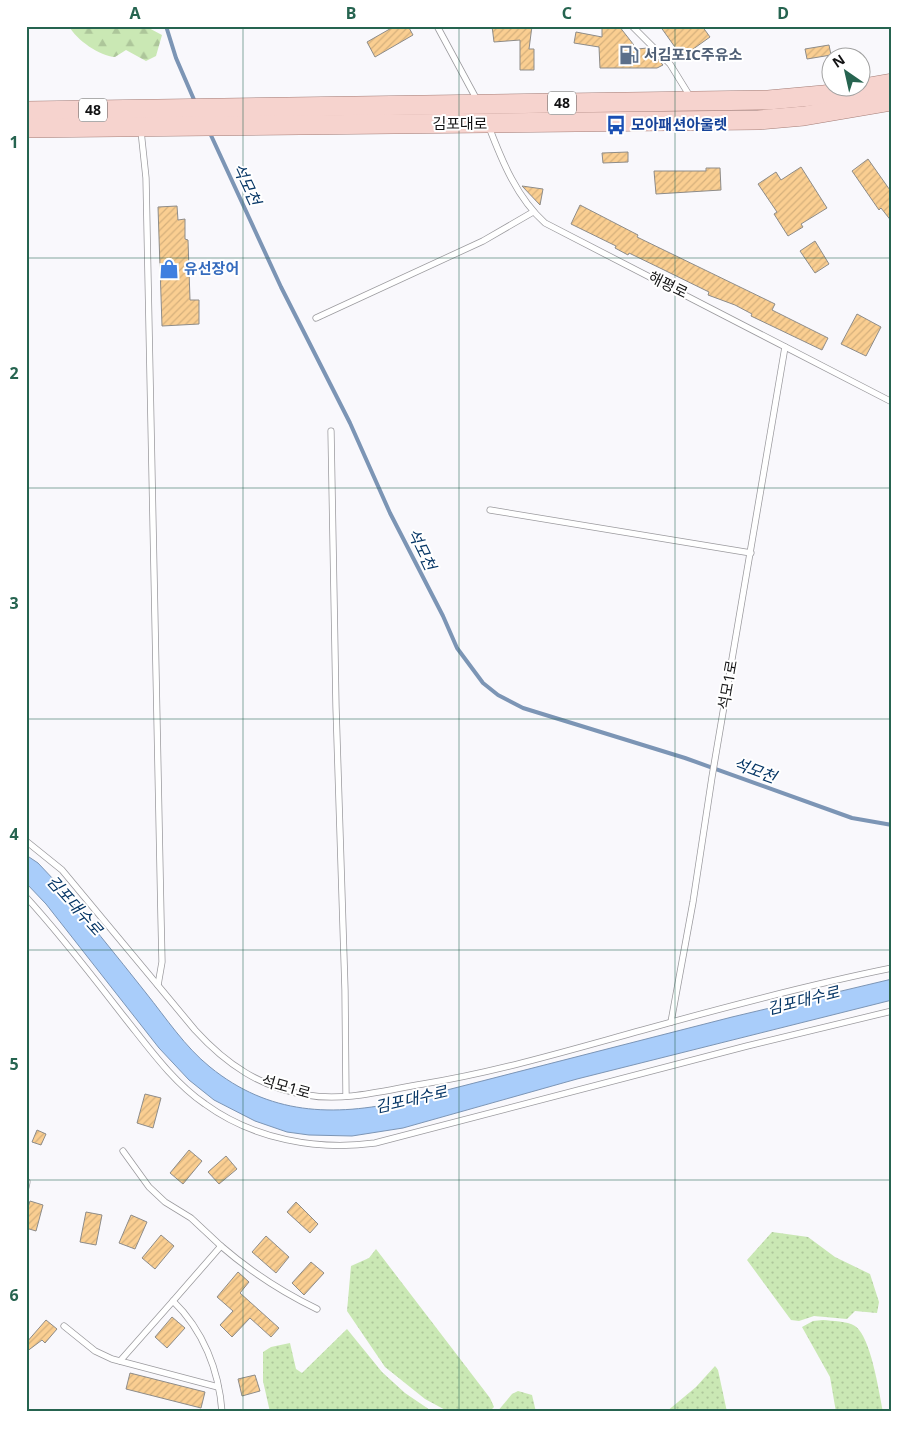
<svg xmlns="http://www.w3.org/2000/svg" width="918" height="1438" font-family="'Noto Sans','Noto Sans KR',sans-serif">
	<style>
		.forest { fill: url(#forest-firs) }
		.garden { fill: url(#garden-dots) }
		.water { fill: #a9cdfa; stroke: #7c95b5 }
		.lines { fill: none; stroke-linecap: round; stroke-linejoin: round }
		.stream { stroke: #7c95b5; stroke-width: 4 }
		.building { fill: url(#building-hatch); stroke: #8e8c89 }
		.lane-casing { stroke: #9b9a9e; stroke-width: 7 }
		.primary-casing { stroke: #a37d77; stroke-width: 20 }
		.lane { stroke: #fff; stroke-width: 5.5 }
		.primary { stroke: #f6d3ce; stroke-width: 19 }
		.grid { fill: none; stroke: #266450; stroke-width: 1; stroke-opacity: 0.55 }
		.labels { text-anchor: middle; stroke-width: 4; stroke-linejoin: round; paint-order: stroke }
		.shield { fill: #fff; stroke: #5a5a5a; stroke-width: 1 }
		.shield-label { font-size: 14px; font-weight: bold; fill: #131314 }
		.service-label { font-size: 15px; font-weight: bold; fill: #4e5e75; stroke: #fff; text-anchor: start }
		.street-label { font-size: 15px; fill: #131314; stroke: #fff }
		.transit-label { font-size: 15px; font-weight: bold; fill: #164399; stroke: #fff; text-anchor: start }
		.shop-label { font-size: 15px; font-weight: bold; fill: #366cbe; stroke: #fff; text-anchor: start }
		.water-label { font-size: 16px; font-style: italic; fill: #053565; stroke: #fff }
		.neatline { fill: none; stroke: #266450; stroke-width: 2 }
		.grid-label { font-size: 16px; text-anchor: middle; font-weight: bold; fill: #266450 }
	</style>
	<defs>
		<pattern id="forest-firs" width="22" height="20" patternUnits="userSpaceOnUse" patternTransform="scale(1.25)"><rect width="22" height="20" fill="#cae8b4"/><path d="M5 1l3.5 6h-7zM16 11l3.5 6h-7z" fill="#adc69a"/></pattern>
		<pattern id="garden-dots" width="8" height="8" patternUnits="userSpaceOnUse" patternTransform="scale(1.25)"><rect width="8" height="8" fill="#cae8b4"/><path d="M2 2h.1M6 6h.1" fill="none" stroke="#adc69a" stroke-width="1.8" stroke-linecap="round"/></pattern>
		<pattern id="building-hatch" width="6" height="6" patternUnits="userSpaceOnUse" patternTransform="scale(1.25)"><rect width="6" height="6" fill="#face91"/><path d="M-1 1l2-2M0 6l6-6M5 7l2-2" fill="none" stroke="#d5b07c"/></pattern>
	</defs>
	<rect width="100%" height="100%" fill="#f9f8fc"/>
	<path class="forest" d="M69,26H145L162,35L156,56L146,61L126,50L115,57C100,56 76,40 69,26Z"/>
	<g class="garden">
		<path d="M772,1232L808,1237L835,1257L870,1274L879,1302L877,1313L855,1311L847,1319L814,1316L799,1321L791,1320L747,1260Z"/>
		<path d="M376,1249L490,1398L494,1407L489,1412H449L425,1399L385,1367L347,1311L351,1266L369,1258Z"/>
		<path d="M823,1320C832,1321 847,1321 855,1326C871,1337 879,1392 883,1412H836L830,1377L802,1327L813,1321Z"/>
		<path d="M347,1329L382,1372L405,1393L433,1412H270L263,1381V1352L271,1347L290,1343L296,1369L302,1373Z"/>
		<path d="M715,1366L718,1370L727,1412H666L696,1387Z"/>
		<path d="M518,1391L532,1395L536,1412H497L512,1394Z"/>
	</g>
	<path class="water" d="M26,855L38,863L55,881C86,918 116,955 146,993C166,1018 185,1047 210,1067C269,1115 333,1117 404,1101L732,1017L892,979V1000L577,1079L403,1128L352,1136L309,1135L287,1132L255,1121L214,1100L189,1080L159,1048L46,904L26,883Z"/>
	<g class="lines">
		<g class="stream">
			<path d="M166,26L176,58L195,102"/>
			<path d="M209,131L281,287L350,423L390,513L443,616L457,648L483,683L498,695L523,708L685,758L852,818L892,825"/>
		</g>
	</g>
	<g class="building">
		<path d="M395,26H408L413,35L375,57L367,42Z"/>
		<path d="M492,26H532L529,49H534V70H520V40L494,42Z"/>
		<path d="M602,26H619L637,49L648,48L663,65L657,68H600L599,47L574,43L576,32L602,37Z"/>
		<path d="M660,26H702L710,37L682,57Z"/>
		<path d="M829,45L831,55L807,59L805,49Z"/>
		<path d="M628,152V162L603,163L602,153Z"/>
		<path d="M868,159L892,193V222L881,208L879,210L852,171Z"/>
		<path d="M801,167L827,208L801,224L803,227L788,236L774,214L777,212L758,184L776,172L781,180Z"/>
		<path d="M706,168H720L721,190L656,194L654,171H706Z"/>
		<path d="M522,186L543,189L540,205Z"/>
		<path d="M580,205L638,235L637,237L775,304L772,310L828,338L822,350L751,316L752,314L735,305L708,295L709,292L662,269L629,253L628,255L615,248L616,246L571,224Z"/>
		<path d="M177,206L178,220L185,219V239L188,240L190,300H199V324L162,326L158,207Z"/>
		<path d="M815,241L829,264L815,273L800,251Z"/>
		<path d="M857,314L881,327L866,356L841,344Z"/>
		<path d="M145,1094L161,1098L153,1128L137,1123Z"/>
		<path d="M37,1130L46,1134L41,1145L32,1142Z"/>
		<path d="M189,1150L202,1161L183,1184L170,1173Z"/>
		<path d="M226,1156L237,1169L219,1184L208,1172Z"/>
		<path d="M30,1201L43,1205L36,1231L26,1228V1214Z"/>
		<path d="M296,1202L318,1224L310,1233L287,1212Z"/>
		<path d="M86,1212L102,1215L96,1245L80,1242Z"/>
		<path d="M131,1215L147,1222L135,1249L119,1243Z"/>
		<path d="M161,1235L174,1246L155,1269L142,1258Z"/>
		<path d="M266,1236L289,1257L276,1273L252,1252Z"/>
		<path d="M311,1262L324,1273L304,1295L292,1283Z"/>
		<path d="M238,1272L249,1282L240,1293L279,1328L271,1337L250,1318L232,1337L220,1325L233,1311L217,1297Z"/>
		<path d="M172,1317L185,1328L167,1348L155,1337Z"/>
		<path d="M46,1320L57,1329L45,1343L42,1340L26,1352V1343Z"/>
		<path d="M130,1373L205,1392L201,1408L126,1389Z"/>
		<path d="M255,1375L260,1391L242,1396L238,1379Z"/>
	</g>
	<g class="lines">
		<defs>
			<g id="lane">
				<path d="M437,26L477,100"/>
				<path d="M632,26L670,64L691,98"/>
				<path d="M489,127C502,161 517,198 545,223L892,402"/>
				<path d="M141,131L146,178L161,918L162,962L158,985"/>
				<path d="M316,318L483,241L533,212"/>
				<path d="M331,431L336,707L345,990L346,1096"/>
				<path d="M490,510L751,553"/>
				<path d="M26,841L62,870L195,1030C226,1064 261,1088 307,1095C344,1102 386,1090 423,1084C497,1072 570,1050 643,1030C725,1007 808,985 892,968"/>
				<path d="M26,897C61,935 93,977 125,1018C149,1048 173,1082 205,1104C253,1139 317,1151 375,1143L747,1046L892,1011"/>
				<path d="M671,1022L693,902L712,777L785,347"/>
				<path d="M123,1151L149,1187L165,1202L191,1218L221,1246L173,1301C203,1330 219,1370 222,1412"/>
				<path d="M26,1187L27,1182"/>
				<path d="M221,1246C251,1272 282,1292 317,1309"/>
				<path d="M64,1326L95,1351L112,1359L218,1387"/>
				<path d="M120,1361L173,1301"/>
			</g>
			<g id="primary">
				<path d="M26,111L768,100L823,95L892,83"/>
				<path d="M26,128L758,120L804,116L892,101"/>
			</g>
		</defs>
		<use href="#lane" class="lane-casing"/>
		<use href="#primary" class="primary-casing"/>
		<use href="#lane" class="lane"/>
		<use href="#primary" class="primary"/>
	</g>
	<path class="grid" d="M243,26V1412M459,26V1412M675,26V1412M26,258H892M26,488H892M26,719H892M26,950H892M26,1180H892"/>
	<defs>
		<symbol id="fuel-bare" viewBox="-9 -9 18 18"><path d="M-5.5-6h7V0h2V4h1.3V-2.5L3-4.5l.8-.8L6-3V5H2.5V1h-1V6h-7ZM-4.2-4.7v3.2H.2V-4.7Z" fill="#5c6f8a" stroke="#fff" stroke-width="2.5" paint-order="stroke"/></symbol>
		<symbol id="bus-bare" viewBox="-9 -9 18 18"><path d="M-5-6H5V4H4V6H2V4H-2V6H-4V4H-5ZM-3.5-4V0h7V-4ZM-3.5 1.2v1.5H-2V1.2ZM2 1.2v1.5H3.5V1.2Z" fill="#1a4fb4" stroke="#fff" stroke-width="2.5" paint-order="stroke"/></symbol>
		<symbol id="shop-bare" viewBox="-9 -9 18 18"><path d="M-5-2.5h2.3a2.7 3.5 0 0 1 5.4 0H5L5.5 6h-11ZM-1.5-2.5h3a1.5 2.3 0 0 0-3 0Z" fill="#3f7fe0" stroke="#fff" stroke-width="2.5" paint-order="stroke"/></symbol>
	</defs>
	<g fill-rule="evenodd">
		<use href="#fuel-bare" x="615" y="41" width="28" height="28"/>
		<use href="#bus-bare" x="602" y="111" width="28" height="28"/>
		<use href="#shop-bare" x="155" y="255" width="28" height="28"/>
	</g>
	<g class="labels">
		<g class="shield">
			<rect x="548" y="91.5" width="28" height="23" rx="4"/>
			<rect x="79" y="98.5" width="28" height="23" rx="4"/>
		</g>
		<g class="shield-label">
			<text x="562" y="108">48</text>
			<text x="93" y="115">48</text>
		</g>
		<g class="service-label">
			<text x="644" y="60">서김포IC주유소</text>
		</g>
		<g class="street-label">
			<text x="460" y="129">김포대로</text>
			<text transform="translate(668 285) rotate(26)" y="5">해평로</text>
			<text transform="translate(728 685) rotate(-80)" y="5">석모1로</text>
			<text transform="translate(286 1087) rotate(16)" y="5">석모1로</text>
		</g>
		<g class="transit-label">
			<text x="631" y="130">모아패션아울렛</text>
		</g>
		<g class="shop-label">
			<text x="184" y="274">유선장어</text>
		</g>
		<g class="water-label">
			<text transform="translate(247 184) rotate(65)" y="6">석모천</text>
			<text transform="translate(422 549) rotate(64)" y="6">석모천</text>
			<text transform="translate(755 770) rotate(20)" y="6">석모천</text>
			<text transform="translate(75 905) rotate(48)" y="6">김포대수로</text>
			<text transform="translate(803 1000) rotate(-14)" y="6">김포대수로</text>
			<text transform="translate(411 1099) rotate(-13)" y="6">김포대수로</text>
		</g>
	</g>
	<rect width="918" height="1438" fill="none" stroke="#ffffff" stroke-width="55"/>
	<g transform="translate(846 72) rotate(326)"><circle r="24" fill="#ffffff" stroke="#a1a1a1"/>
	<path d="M0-4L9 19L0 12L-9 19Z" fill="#266450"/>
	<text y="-8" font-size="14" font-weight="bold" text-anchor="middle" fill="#131314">N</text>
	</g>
	<rect x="28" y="28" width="862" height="1382" class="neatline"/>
	<g class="grid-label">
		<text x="135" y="19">A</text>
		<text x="351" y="19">B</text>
		<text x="567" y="19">C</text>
		<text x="783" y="19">D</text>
		<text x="14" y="148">1</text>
		<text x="14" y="379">2</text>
		<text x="14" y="609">3</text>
		<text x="14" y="840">4</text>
		<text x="14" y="1070">5</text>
		<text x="14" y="1301">6</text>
	</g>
</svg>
